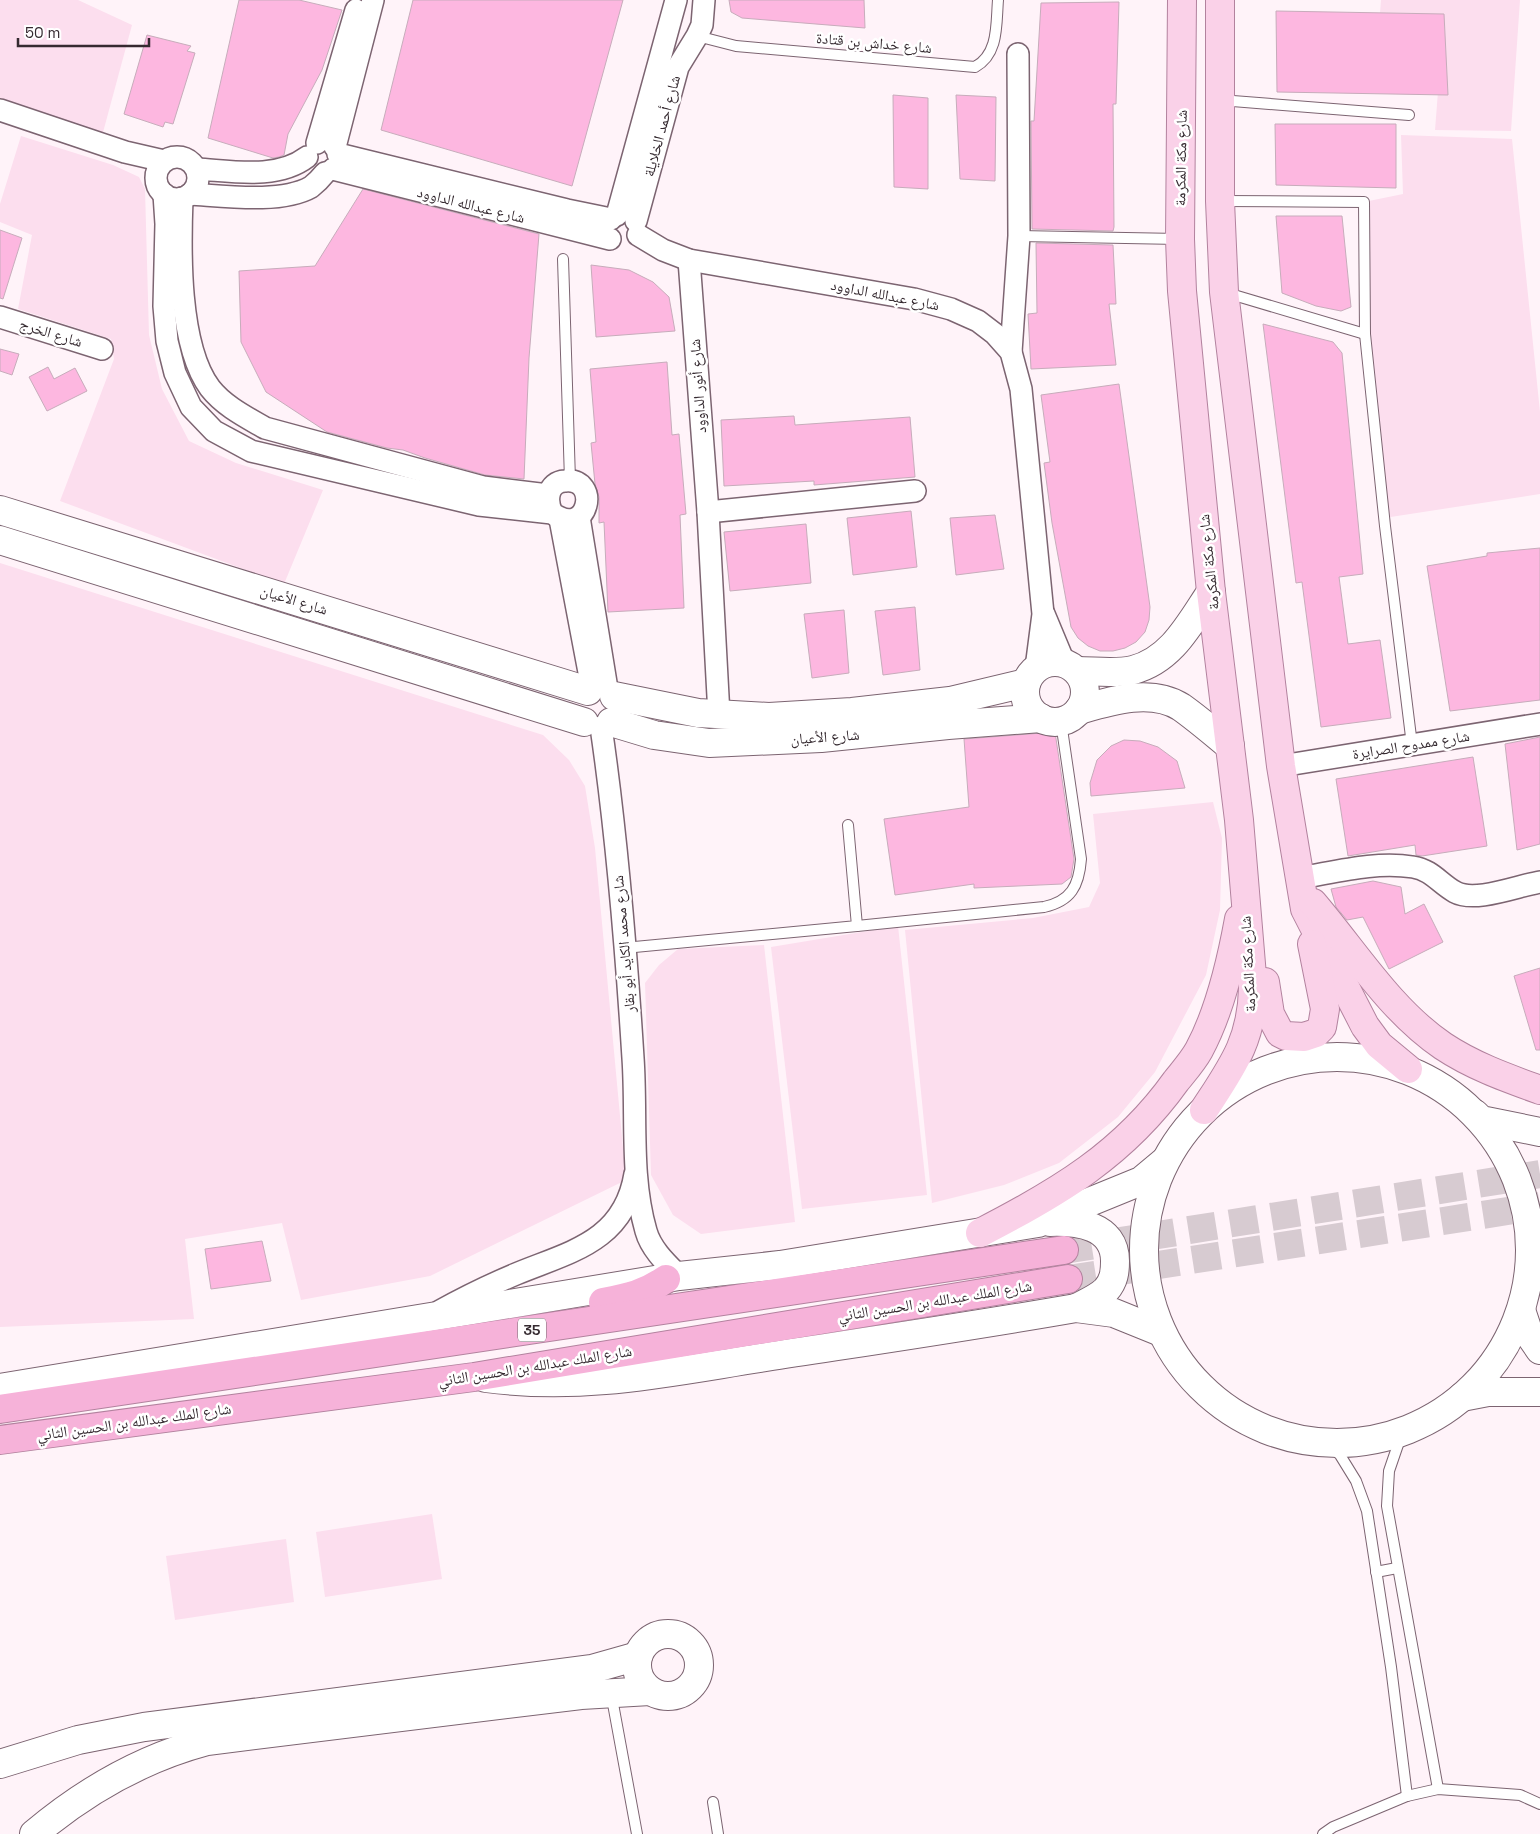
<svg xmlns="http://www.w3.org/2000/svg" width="1540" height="1834" font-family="'Space Grotesk','Noto Naskh Arabic',sans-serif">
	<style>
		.green { fill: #fcdeee }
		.building { fill: #fdb7e0; stroke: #c7acbb }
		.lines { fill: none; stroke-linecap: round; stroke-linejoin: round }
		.highway-tunnel { stroke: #d7cbd1; stroke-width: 28; stroke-dasharray: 28 14; stroke-linecap: butt }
		.lane-casing { stroke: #7c6471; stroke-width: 12 }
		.street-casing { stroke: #7c6471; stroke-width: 24 }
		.secondary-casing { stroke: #7c6471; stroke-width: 30 }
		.primary-casing { stroke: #b2829e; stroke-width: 30 }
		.highway-casing { stroke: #b2829e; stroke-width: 30 }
		.lane { stroke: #fff; stroke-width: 10 }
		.street { stroke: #fff; stroke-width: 21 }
		.secondary { stroke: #fff; stroke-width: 28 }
		.primary { stroke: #fad1e8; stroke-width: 28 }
		.highway { stroke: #f6b2d9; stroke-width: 28 }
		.labels { text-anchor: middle; stroke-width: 5; stroke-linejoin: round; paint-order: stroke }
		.shield { fill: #fff; stroke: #726a6e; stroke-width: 1 }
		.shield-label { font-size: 14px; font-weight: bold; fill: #352a30 }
		.street-label { font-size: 15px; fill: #352a30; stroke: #fff }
	</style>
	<rect width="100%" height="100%" fill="#fff3f9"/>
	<g class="green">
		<path d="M0,0H78L132,25L102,136L0,101Z"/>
		<path d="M1381,0H1520L1511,131L1435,130L1444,15L1380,13Z"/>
		<path d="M1401,135L1512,139L1540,412V494L1384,518L1365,334L1364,202L1403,194Z"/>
		<path d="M21,136L113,165L139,177L145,189L149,335L162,389L189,441L236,463L323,490L284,584L60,501L114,359L111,339L18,309L32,235L0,222V204Z"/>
		<path d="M0,563L543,735L569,760L585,786L595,848L626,1180L430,1276L301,1300L282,1223L185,1239L194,1319L0,1327Z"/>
		<path d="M1213,802L1222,838L1220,910L1206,975L1155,1072L1118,1117L1059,1163L1004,1185L932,1203L905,930L1033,918L1089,907L1100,883L1093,814Z"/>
		<path d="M898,926L927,1195L802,1209L771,947Z"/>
		<path d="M764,945L795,1222L701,1234L673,1215L651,1175L645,983L659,965L678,949Z"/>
		<path d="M432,1514L442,1579L325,1597L316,1532Z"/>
		<path d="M286,1539L294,1602L175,1620L166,1556Z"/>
	</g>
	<g class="building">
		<path d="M239,0H299L342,10L322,70L288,134L284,155L279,157L273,158L208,138Z"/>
		<path d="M413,0H623L572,186L381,130Z"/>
		<path d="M729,0H864L865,28L742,18L731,12Z"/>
		<path d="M1119,2L1116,104H1113L1114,227L1113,231L1032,229L1031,121H1034L1041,3Z"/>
		<path d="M1276,11L1444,14L1448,95L1277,92Z"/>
		<path d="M147,35L191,46L187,51L195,53L173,124L165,122L163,127L124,114Z"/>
		<path d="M893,95L928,98V189L894,187Z"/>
		<path d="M956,95L996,97L995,181L960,179Z"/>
		<path d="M1275,124H1396V188L1276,185Z"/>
		<path d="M363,189L539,234L529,358L524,479L485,475L425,458L403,450L387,448L327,432L266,392L241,342L239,271L315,266Z"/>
		<path d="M1276,216H1342L1351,307L1341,311L1316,306L1282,293Z"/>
		<path d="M0,230L22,238L3,299L0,298Z"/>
		<path d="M1036,243L1113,245L1116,304H1109L1116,365L1031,369L1028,314L1037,313Z"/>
		<path d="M591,265L629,270L653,282L669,297L675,331L596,337Z"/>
		<path d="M1263,324L1333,342L1342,353L1363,574L1339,577L1348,644L1380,640L1391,718L1321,727L1302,582L1296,583Z"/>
		<path d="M0,349L19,354L12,375L0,371Z"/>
		<path d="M667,362L672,435L679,434L686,514L680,515L684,608L608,612L604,522L599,523V497L595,484L591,443L596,442L590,369Z"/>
		<path d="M48,367L54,379L75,368L87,391L47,411L29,377Z"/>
		<path d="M1119,384L1150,607L1149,620L1145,632L1136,642L1125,648L1113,651H1100L1088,646L1078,638L1071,627L1052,523L1044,463L1050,462L1041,395Z"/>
		<path d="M794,416L795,425L910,417L915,477L814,485V481L724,486L721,420Z"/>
		<path d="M911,511L917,567L853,575L847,518Z"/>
		<path d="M995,515L1004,569L956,575L950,518Z"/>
		<path d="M806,524L811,583L730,591L724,532Z"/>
		<path d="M1540,548V700L1450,711L1427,566L1487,556V553Z"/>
		<path d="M915,607L920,670L883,675L875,611Z"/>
		<path d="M844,610L849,673L812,678L804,614Z"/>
		<path d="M1055,732L1074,859L1071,877L1062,884L974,888V884L895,895L884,819L969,807L964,739Z"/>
		<path d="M1540,737V844L1517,850L1505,744Z"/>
		<path d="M1124,740L1140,741L1158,747L1177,761L1185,788L1091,796L1090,783L1097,760L1111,746Z"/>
		<path d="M1473,757L1487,846L1422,856L1416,855L1415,845L1348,856L1336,779Z"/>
		<path d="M1373,881L1401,887L1405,914L1424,904L1443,942L1389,969L1363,917L1347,920L1336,907L1331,889Z"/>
		<path d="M1540,968V1050H1536L1514,976Z"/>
		<path d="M262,1241L271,1281L211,1289L205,1249Z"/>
	</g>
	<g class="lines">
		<g class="highway-tunnel">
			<path d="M1064,1250L1540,1174"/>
			<path d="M1068,1279L1540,1206"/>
		</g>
		<defs>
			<g id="lane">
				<path d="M697,36L736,46L975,67C999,54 996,24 998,0"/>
				<path d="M1220,100L1409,115"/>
				<path d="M1221,201L1364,202L1365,334L1385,526L1412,745"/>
				<path d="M1019,236L1179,239"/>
				<path d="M563,259L570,480"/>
				<path d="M1227,293L1365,334"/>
				<path d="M857,926L1044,907C1071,901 1079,886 1081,859L1061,722"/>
				<path d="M624,948L857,926L848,825"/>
				<path d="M1402,1433L1389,1471L1387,1506L1438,1789"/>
				<path d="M1316,1443L1329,1444L1340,1455L1356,1481L1367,1511L1391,1667L1407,1796"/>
				<path d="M1376,1572L1397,1568"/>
				<path d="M611,1693L637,1834"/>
				<path d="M713,1802L718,1834"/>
				<path d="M1323,1834L1333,1827L1407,1796L1438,1789L1520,1795L1540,1804"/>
			</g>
			<g id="street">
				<path d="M0,110L125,152L164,161"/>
				<path d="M317,143L356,10"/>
				<path d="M335,147L373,0"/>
				<path d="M338,154L567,210L611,219"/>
				<circle cx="177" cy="178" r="21"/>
				<path d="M197,169C232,171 277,180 307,157"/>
				<path d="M333,169L610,239"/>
				<path d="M164,194L166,224L164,306L167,341L175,373L191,407L214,431L251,451L479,505L552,513C589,540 601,477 565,481C547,482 546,501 552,513"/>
				<path d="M190,194C224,196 281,204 311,187C316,183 321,178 325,173"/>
				<path d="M182,198C180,250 178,345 210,388C224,406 246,417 265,428L483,487L548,495"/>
				<path d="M617,215L676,0"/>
				<path d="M636,221L678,67L697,36L702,25L704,0"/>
				<path d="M638,235L663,250L689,260L914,299L951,309L978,321L995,334L1011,352L1021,389L1043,614L1036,668"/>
				<path d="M689,260L708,512L719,715"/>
				<path d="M0,317L102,349"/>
				<path d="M1011,352L1019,236L1018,54"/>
				<path d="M708,512L915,491"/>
				<path d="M579,517L607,689"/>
				<path d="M560,519L592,688"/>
				<path d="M1044,614L1064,662"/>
				<path d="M601,727C617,836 626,947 633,1058C637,1115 630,1176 646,1231C651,1249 666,1263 679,1276"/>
				<path d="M1281,766L1540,724"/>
				<path d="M1299,878C1336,872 1375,861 1413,867C1432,870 1439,883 1455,892C1475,903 1517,886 1540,882"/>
				<path d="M440,1311C465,1297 490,1285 516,1274C569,1252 624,1242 635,1174"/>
			</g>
			<g id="secondary">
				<path d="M0,510L588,691"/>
				<path d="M0,540L584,722"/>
				<circle cx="1055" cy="692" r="30"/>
				<path d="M1078,671C1095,671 1116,674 1133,670C1172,660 1190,623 1211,592"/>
				<path d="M614,696L698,713L769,717L852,712L950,701L1026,683"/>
				<path d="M1079,710C1110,701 1151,688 1181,707C1198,719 1214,733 1230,746"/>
				<path d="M611,722L654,735L709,743L821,738L948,725L1041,718"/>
				<circle cx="1337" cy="1250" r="193"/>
				<path d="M1475,1114L1481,1120L1540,1132"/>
				<path d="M1050,1222C1077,1221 1115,1225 1115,1261C1115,1272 1114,1281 1106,1290C1098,1298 1086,1303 1076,1308"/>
				<path d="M1521,1310L1529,1334L1540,1350"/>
				<path d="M486,1378C586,1391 668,1372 766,1357C870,1341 973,1326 1076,1308L1114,1313L1161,1332"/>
				<path d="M0,1388L679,1276L780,1265L1038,1223L1141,1181L1165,1161"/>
				<path d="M1462,1397L1488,1392H1540"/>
				<circle cx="668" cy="1665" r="31"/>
				<path d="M0,1764L78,1740L144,1727L592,1669L638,1656"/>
				<path d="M34,1834C85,1791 143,1758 207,1741L581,1695L650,1691"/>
			</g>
			<g id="primary">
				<path d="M1182,0L1180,239L1182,291L1211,592L1239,820L1253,988C1252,1041 1232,1067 1204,1110"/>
				<path d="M1220,0V201L1224,292L1281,766L1305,909L1365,1026L1379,1045L1408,1069"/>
				<path d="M1313,903C1354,951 1390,1010 1443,1046C1473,1066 1507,1078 1540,1090"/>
				<path d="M1265,982L1270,1014L1280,1033L1286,1036L1304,1037L1316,1033L1322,1027L1325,1009L1312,944"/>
				<path d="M980,1233C1058,1193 1124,1154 1176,1081C1184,1071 1193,1061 1199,1050C1220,1011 1231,963 1239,919"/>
			</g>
			<g id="highway">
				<path d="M603,1302C629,1297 644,1294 666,1279"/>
				<path d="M0,1409L1064,1250"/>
				<path d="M0,1440L474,1377L1068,1279"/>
			</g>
		</defs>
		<use href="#lane" class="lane-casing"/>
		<use href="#street" class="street-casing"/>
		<use href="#secondary" class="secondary-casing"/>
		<use href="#primary" class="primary-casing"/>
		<use href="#highway" class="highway-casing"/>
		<use href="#lane" class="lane"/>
		<use href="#street" class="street"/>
		<use href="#secondary" class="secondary"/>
		<use href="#primary" class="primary"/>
		<use href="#highway" class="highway"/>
	</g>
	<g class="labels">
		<rect class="shield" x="518" y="1318.5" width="28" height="23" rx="4"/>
		<g class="shield-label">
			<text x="532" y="1335">35</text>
		</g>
		<g class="street-label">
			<text transform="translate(874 43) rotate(5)" y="5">شارع خداش بن قتادة</text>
			<text transform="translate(662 126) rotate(-75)" y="5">شارع أحمد الخلايلة</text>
			<text transform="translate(1181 158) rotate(-89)" y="5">شارع مكة المكرمة</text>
			<text transform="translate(471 205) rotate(14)" y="5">شارع عبدالله الداوود</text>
			<text transform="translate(885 295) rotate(11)" y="5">شارع عبدالله الداوود</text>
			<text transform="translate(51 333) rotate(17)" y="5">شارع الخرج</text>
			<text transform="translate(698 386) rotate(-94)" y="5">شارع أنور الداوود</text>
			<text transform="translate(1209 562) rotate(-96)" y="5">شارع مكة المكرمة</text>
			<text transform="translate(294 600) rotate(17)" y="5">شارع الأعيان</text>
			<text transform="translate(825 737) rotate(-4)" y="5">شارع الأعيان</text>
			<text transform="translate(1411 745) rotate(-9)" y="5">شارع ممدوح الصرايرة</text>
			<text transform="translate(624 944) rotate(-95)" y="5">شارع محمد الكايد أبو بقار</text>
			<text transform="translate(1248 964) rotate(-93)" y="5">شارع مكة المكرمة</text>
			<text transform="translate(935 1301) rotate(-9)" y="5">شارع الملك عبدالله بن الحسين الثاني</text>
			<text transform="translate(535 1366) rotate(-9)" y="5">شارع الملك عبدالله بن الحسين الثاني</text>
			<text transform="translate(134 1422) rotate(-8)" y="5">شارع الملك عبدالله بن الحسين الثاني</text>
		</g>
	</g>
	<path d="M18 38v8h131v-8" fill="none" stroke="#352a30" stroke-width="2.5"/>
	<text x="25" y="38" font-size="15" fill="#352a30" stroke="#ffffff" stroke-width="4" paint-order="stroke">50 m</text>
</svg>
